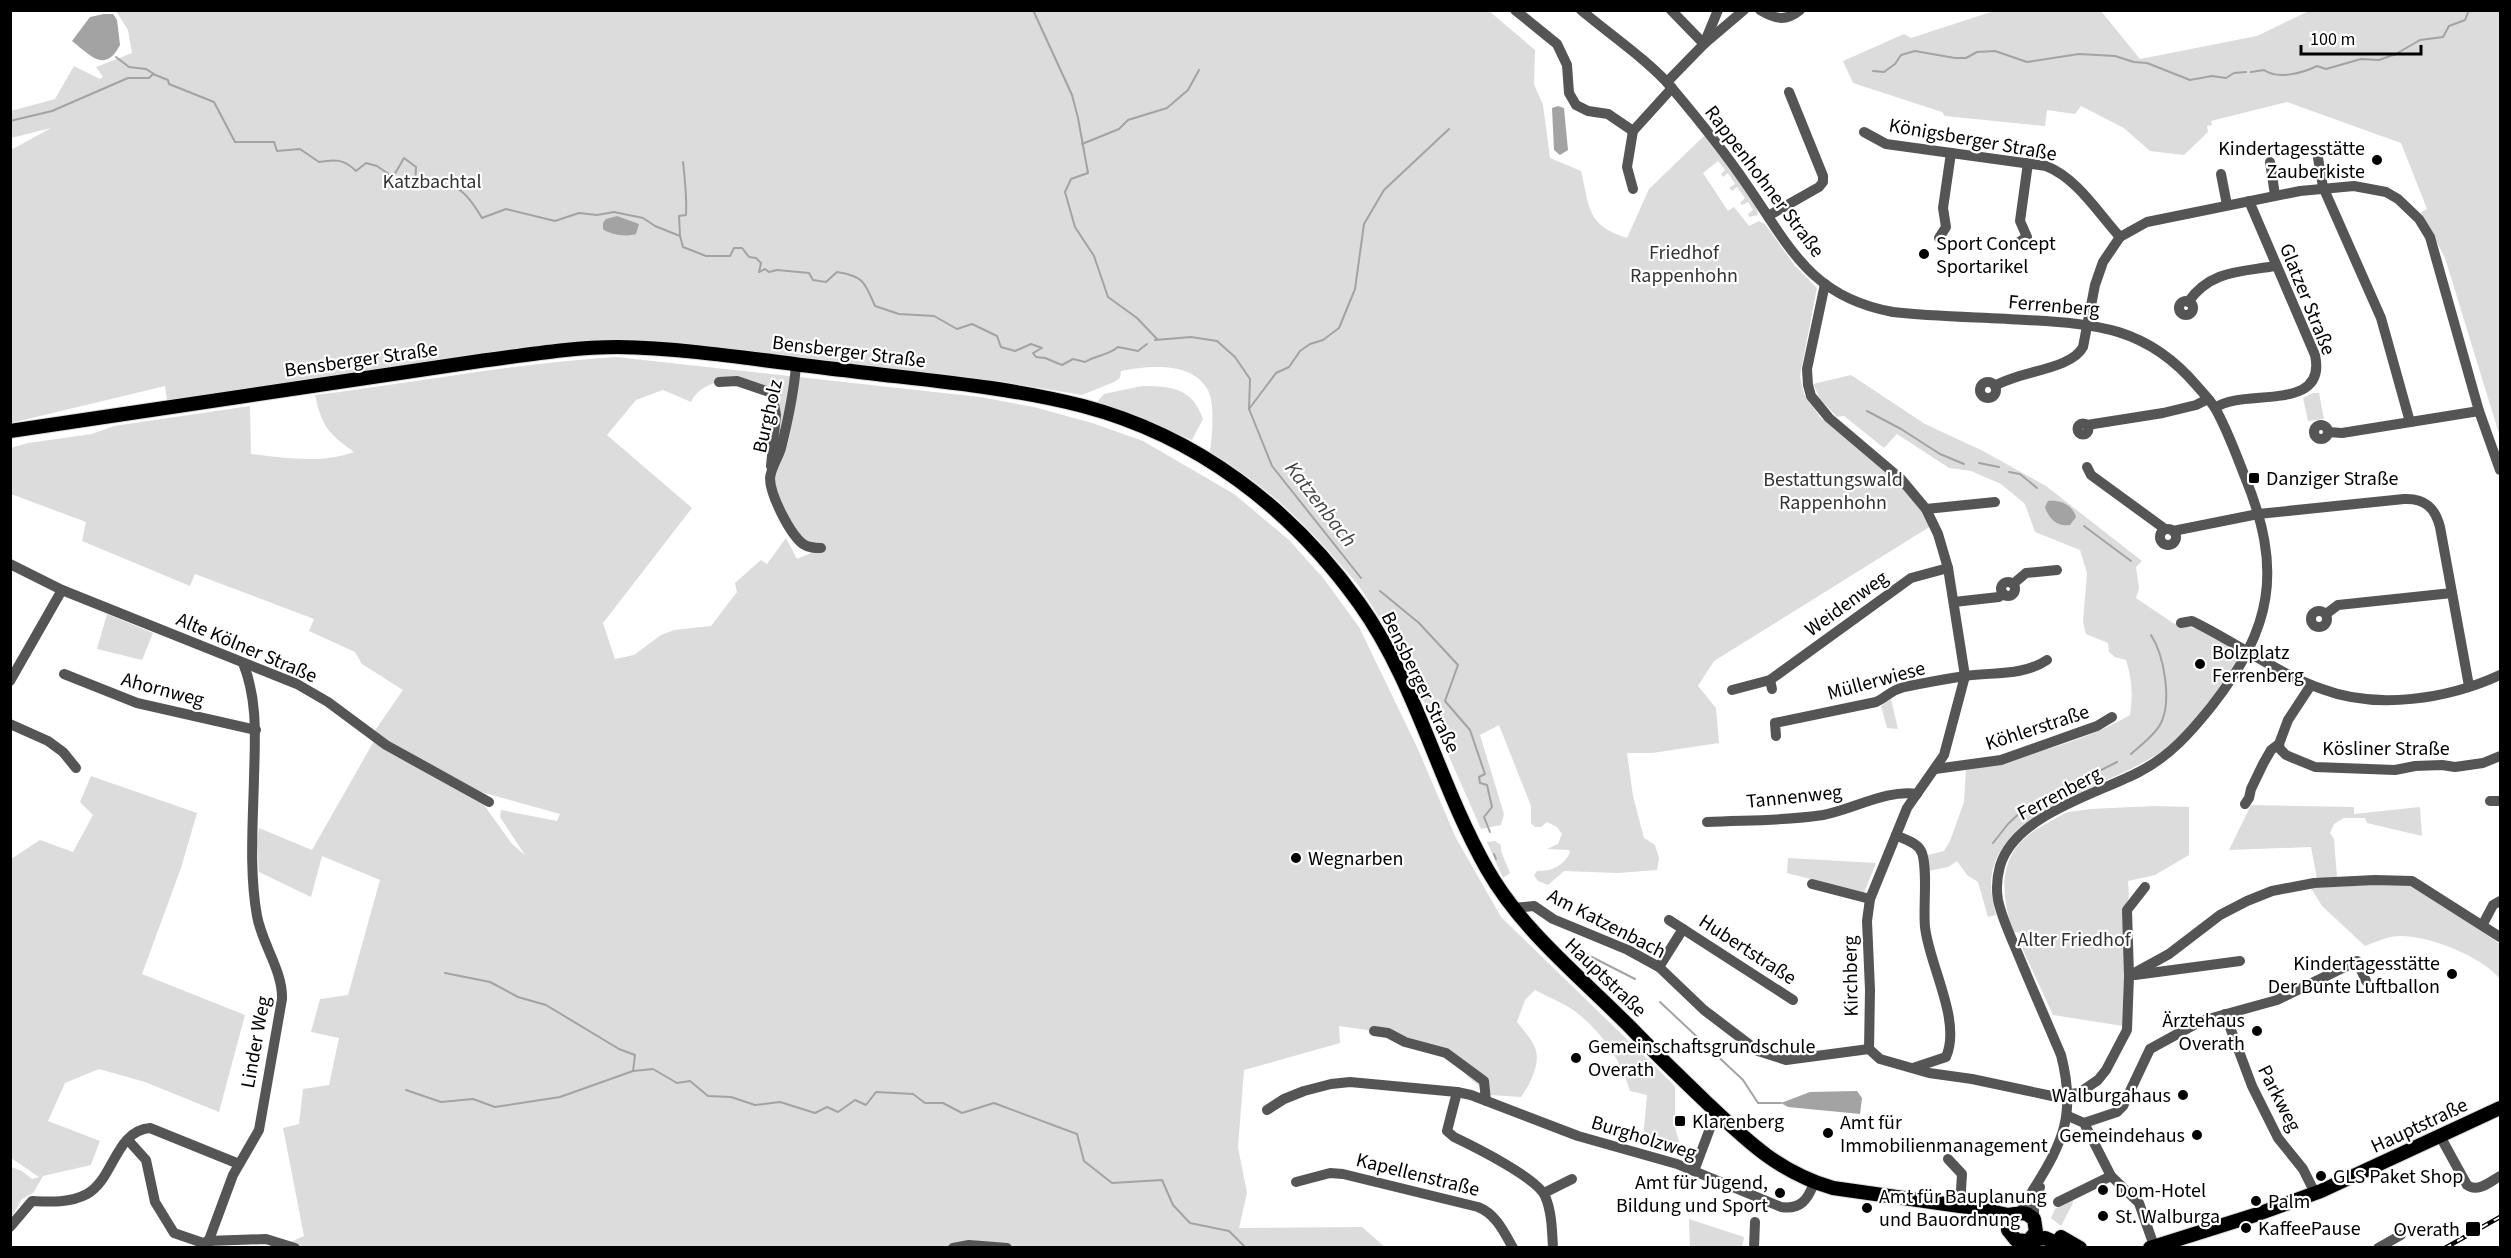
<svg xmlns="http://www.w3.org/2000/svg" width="2511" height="1258" font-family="'Source Sans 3',sans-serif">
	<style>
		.green { fill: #dcdcdc; fill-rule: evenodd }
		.water { fill: #a3a3a3 }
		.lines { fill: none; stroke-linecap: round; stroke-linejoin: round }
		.stream { stroke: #a3a3a3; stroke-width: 2 }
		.major-casing { stroke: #dbdbdb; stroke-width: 16 }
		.minor { stroke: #555; stroke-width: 10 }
		.major { stroke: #000; stroke-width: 14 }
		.rail-casing { stroke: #000; stroke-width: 4.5 }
		.rail { stroke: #fff; stroke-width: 2; stroke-dasharray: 7; stroke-linecap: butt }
		.poi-dot { fill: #000; stroke: #fff; stroke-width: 2 }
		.labels { text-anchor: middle; stroke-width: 4.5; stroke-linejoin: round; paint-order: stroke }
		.street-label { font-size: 20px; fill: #000; stroke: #fff }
		.poi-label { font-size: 20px; fill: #000; stroke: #fff; text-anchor: start }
		.park-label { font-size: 20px; fill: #333; stroke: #fff }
		.water-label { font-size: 21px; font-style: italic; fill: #444; stroke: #fff }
	</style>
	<rect width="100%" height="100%" fill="#fff"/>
	<g class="green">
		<path d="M116,11H1489L1535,50L1534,84L1543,105L1550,158L1581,171C1590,208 1586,225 1627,238L1649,189L1705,135C1717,151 1758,198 1758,215L1749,217L1748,214L1753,210L1748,202L1742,205L1740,203L1745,198L1737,187L1732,191L1729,188L1735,184L1728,173L1723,177L1721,174L1725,170L1718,161L1703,173L1728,211L1734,207L1749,226L1759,221L1765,224L1795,266L1817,288L1800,376L1804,394L1820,417L1887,472L1915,500L1931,526L1714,661L1698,686L1716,708L1719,743L1652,753H1627L1633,796L1644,838L1655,845L1659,858L1657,870L1618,873L1564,871L1548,885L1538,881L1534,875L1537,871C1552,871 1562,867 1570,853L1569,850L1547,849L1558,844L1562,834L1557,827L1547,822L1541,827H1535L1531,823V806L1499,725L1480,735L1504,814L1501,825L1481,829C1445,749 1412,665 1363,592C1356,581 1346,571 1337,561C1300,517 1259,481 1210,452C1212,436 1216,400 1206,387C1189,361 1147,366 1121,371L1120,378L1114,382L1082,395L1010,383L778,354L617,340L535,346L167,400L165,386L11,423V150L51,128L11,138V111L55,99L74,66L100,79L103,77L96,67L132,53L128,30Z"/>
		<path d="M1994,11H2101L2140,59L2257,36L2309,11H2500V437L2445,258L2421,212L2427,209L2401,143L2287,102L2211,121L2212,125L2207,126L2208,132L2184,155L2150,151L2124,128L2081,106L2075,114L2047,110L2045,126L1945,116L1942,112L1853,83L1843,61L1904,34L1911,38Z"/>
		<path d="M616,357L980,397L1034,407L1092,423L1143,441L1234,494L1289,540L1324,579L1359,627L1417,747L1456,838L1501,917L1675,1086V1127L1682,1152L1643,1139L1647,1095L1630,1091C1621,1060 1602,1032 1576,1012C1564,1003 1548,997 1535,990L1525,1000L1517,1022C1523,1030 1534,1041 1536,1051C1540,1065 1529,1086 1521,1097L1490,1095L1467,1076L1464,1065L1374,1031L1339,1026L1340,1043L1244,1070L1238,1147L1247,1193L1239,1228L1362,1227L1385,1247H279L304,1236L283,1128L299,1124L303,1089L329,1085L339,1038L311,1032L320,999L348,995L380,880L322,856L311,897L259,872L257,842L259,828L312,850L374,741L479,798L512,844L525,855L500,817L501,810L557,821L560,814L481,792L409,755L374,732L403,690L362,664L355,652L309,631L314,619L195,574L190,586L82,541L86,522L11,494L10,448L28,443L92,434L114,426L250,406L251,454C284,458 322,464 354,452C328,433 322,427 315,395C415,383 515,363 616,357ZM719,382L772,393L774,495L806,546L820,549L797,559L786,538L767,564L761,560L735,583L737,592L711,626L674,630L661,635L634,655L615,659L603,623L692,508L607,435L636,400L663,390L691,402C697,390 706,385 719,382Z"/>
		<path d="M1851,375L1925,424L1983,451L2046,486L2142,561L2136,567L2139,588L2136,598L2173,623L2205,631L2239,653V656C2219,689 2196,725 2165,749C2117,785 2002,808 1992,874C1989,887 1993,901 1996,915L1988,917L1978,882L1967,875L1957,861L1948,867L1928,871V855L1944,851L1950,841L1964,802L1966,768C2016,760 2087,741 2130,715C2133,695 2132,679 2126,660L2115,657L2109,652L2108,643L2086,634L2083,622L2087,573L2080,550L2035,532L2025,504L2001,484L1971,471L1949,468L1897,434L1884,448L1844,416L1837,417L1820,399L1813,384Z"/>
		<path d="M1142,386C1172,386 1192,388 1203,419L1192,440L1097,402L1104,394Z"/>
		<path d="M2313,393H2319L2324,419L2308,421L2303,398Z"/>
		<path d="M107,614L153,633L142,660L97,649Z"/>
		<path d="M1891,699L1898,729L1887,728L1881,706Z"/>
		<path d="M91,776L197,813L181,868L142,974L245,1015L219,1112L145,1082L99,1069L65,1083L48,1121L100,1141L91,1165L43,1176L33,1193L22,1199L11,1218V1167L22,1171L32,1179L39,1177L11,1158V859L40,840L73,852L93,815L80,802Z"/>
		<path d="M2251,805L2354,807V814L2420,807L2422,836L2367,823L2365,818H2344L2334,824L2330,833L2334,839L2337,877L2317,879L2311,847L2229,850Z"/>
		<path d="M2153,806L2189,807V855L2155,875L2128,881L2129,897L2125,907L2123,1026L2053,1015L2023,950L2024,933L2013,932C1999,888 1998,849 2044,825C2052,821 2061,814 2069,812C2096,807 2126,808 2153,806Z"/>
		<path d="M1495,841L1501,845V851L1510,873L1503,878L1487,842Z"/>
		<path d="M1788,858L1876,863L1864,893L1787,873Z"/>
		<path d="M2411,883L2500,944V979C2482,956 2420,931 2391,937C2382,939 2373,943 2365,946L2322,906L2311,888Z"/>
		<path d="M2074,1198L2072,1205L2061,1226L2051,1218L2055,1209Z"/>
		<path d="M1689,1219L1744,1237L1742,1247H1690Z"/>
	</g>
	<g class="water">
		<path d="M104,14H113L117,20L120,45C105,74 90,55 72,41L90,17Z"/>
		<path d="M1558,106L1564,108L1568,150L1560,155L1554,150L1552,108Z"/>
		<path d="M617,216L639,224L636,234C628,237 610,235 603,229V223L606,219Z"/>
		<path d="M2048,501C2060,500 2072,504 2076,517L2070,525C2057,527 2049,519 2045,507Z"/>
		<path d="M1857,1091L1862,1098L1860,1114L1788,1107L1781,1103L1810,1092Z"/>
	</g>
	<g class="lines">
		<g class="stream">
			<path d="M1033,10L1072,95L1078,118L1088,173L1071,179L1065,192L1075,227L1094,256L1108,297L1137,318L1157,339"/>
			<path d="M116,57L129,67L146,69L154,74"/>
			<path d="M1873,71L1884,72L1895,64L1901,55L1915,51L1955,58H1966L1977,52L1995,51L2027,62L2079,54L2115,56L2134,62L2147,63L2190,80L2212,76L2226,78L2234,73L2246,72"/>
			<path d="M2251,72L2264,70C2278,80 2303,73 2317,66L2326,69L2361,59L2379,60L2396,54L2420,40L2443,37L2449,26L2465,20L2469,10"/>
			<path d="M10,121L52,111L128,78H149L153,74L168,80L169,84L214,102L235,142H274L277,151L300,149L319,162C335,159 344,159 356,171L366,163L377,166L393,177L404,158L416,167L415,183C455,186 460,181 482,218L506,209L555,221L579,213L597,215L614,212L643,218L655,226L680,236L683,247L706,256H730L734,248H742L749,257L756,258L761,263L759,272L765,269L769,272L777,270L809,273L813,280L826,282L837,272C864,276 865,283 875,306L899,314L934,316L957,329L972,324L997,336L1001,347L1015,351L1031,344L1042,348L1033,353L1036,357L1045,358L1062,365L1073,359L1085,362C1097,355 1109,355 1118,347L1138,351L1147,344"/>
			<path d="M1082,144L1119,129L1128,120L1167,108L1188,90L1199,70"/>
			<path d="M680,236L679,216L686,215C687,197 685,180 683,162"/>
			<path d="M1155,340L1191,337L1217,341L1235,357L1250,379L1249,409L1272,466L1361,578"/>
			<path d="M1249,409L1276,373L1289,367L1300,351L1310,344L1323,340L1339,328L1355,289L1364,224L1384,190L1449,129"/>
			<path d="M1867,411L1901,429L1940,454L1964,464"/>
			<path d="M1979,463L1999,467"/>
			<path d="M2009,472L2020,474L2037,488"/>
			<path d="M2084,526L2131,561"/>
			<path d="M1380,591L1419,623L1458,665L1445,701L1470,730L1485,774L1479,777L1480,783L1487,785L1492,807L1484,817L1490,832"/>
			<path d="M2131,754C2141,745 2155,735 2161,723C2172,700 2164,655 2151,635"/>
			<path d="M1993,843L2008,824L2024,809L2117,762"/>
			<path d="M1494,854L1496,859"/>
			<path d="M1580,951L1635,979"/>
			<path d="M445,973L490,982L518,997L546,1005L619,1049L635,1055L633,1071L653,1069L677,1083L690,1081L708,1096L731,1097L755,1105L780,1102L815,1113L827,1107L838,1112L855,1100L866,1105L876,1092L913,1094L925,1103H943L962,1113L994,1103L1077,1134L1084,1161L1112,1183L1162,1180L1173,1205L1190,1223L1229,1231L1246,1248"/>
			<path d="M1660,1002L1743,1080L1758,1103H1781"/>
			<path d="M406,1090L441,1102L473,1099L495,1107L560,1097L633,1071"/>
		</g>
		<defs>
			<g id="major">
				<path d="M10,431L480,361C526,355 572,347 618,347C690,348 771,362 843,370C923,380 1005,386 1083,406C1197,436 1291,508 1359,603C1417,684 1438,783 1487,869C1523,932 1581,977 1632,1029C1656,1054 1681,1078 1706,1102C1746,1140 1778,1172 1833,1188L1981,1209L2008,1215L2015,1214"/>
				<path d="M2061,1237L2080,1248"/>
				<path d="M2030,1239L2036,1232L2034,1219L2027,1214C2015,1211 2008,1218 2008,1230L2016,1240L2025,1241L2045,1238L2068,1248"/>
				<path d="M2150,1248L2255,1215L2321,1191L2500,1108"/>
			</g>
		</defs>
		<use href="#major" class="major-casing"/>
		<g class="minor">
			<path d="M1515,10L1557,44L1567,65L1569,93L1576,105L1588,111L1608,114L1633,131"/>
			<path d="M1581,10C1608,33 1649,61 1671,87C1698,119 1724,151 1747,185C1790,247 1810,297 1893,312C1937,317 1982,317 2026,320C2097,324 2147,327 2197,386C2203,393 2210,400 2215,408C2227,429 2236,454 2245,477C2283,570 2273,628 2211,707C2190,733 2170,756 2139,772C2097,794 2015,815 2000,866C1997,877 1996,889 1998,900C2002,919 2011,937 2018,954C2032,988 2047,1022 2061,1055C2076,1113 2064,1141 2033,1190C2028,1198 2026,1206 2019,1213"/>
			<path d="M1671,10L1704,44L1744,10"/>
			<path d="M1760,10C1775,19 1785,22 1800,10"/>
			<path d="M1667,82L1704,44L1718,10"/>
			<path d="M1864,132L1886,144L2046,166C2077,178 2098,213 2120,237"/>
			<path d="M2317,152L2323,187L2381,318L2410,422"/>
			<path d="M2270,162L2275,195"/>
			<path d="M2221,174L2227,205"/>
			<path d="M1633,189L1627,167L1633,131L1672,88"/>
			<path d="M1768,216L1819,187L1823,182V176L1789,92"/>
			<path d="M1939,238L1946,227L1943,208L1951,153"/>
			<path d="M2013,246L2027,237L2020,221L2028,163"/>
			<path d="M1825,284L1807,369L1808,385L1811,396L1829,418L1901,479L1926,509L1938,534L1948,568L1965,676L1944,755L1907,808L1870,899L1867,921L1870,990L1869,1049L1880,1059L1929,1073L1972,1079L2052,1096L2079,1093L2098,1080L2106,1070L2127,1030L2129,976L2127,910L2145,887"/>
			<circle cx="2186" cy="308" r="7"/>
			<path d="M2188,302C2211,270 2240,272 2275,266"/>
			<path d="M796,365C794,393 788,420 781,448C778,458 771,468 770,478C770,495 790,534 803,544C809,548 815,548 821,548"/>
			<path d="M719,382L737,381L772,393L776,415L771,466"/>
			<circle cx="1988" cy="390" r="8"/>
			<path d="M1995,386C2018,371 2071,370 2083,347L2095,285L2103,262L2120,237L2147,222L2300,191L2354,186L2386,192L2398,199L2419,219L2430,237L2479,411L2500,470"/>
			<path d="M2215,408C2242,387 2328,414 2315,355L2249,201"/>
			<circle cx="2083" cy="429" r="5.5"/>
			<circle cx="2321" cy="432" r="7"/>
			<path d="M2087,425L2163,413L2196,405L2208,399"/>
			<path d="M2328,432L2342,433L2479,411"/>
			<path d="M2087,467L2091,475L2165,529"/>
			<path d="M1926,509L1995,502"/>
			<circle cx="2168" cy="537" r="8"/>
			<path d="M2173,531L2258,514L2404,499C2425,498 2435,508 2440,527L2469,686"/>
			<path d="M10,564L62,590L297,684L328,702L386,745L489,802"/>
			<circle cx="2008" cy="589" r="7"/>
			<path d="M2013,584L2026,573L2057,570"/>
			<path d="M1954,602L1999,597L2003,593"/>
			<circle cx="2319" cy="619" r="8"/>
			<path d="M2326,614L2338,605L2452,593"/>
			<path d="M2181,623L2192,621C2236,642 2276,673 2322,689C2377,710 2448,699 2500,675"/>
			<path d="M64,674L137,703L256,730"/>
			<path d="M1770,680L1911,578L1948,568"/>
			<path d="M10,681L62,590"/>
			<path d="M1732,690L1770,680L1772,689"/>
			<path d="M10,724L48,741L63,752L76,768"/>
			<path d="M1776,736L1775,723L1876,702C1889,696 1889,691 1904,687C1924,683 1945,679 1965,676C1992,672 2024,676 2047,660"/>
			<path d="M2279,744L2280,749L2286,755L2315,767L2395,770L2415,766L2442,765L2455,767L2483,763L2500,756"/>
			<path d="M1935,769L2001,760L2097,726L2112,717"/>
			<path d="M2490,801H2500"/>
			<path d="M2245,804L2249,798L2251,789L2263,764L2271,750L2279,744L2288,720L2311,685"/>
			<path d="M1707,822C1746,820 1785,821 1823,815C1854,809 1887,789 1917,794"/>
			<path d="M1896,835C1905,840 1919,843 1922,853C1928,871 1923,907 1925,927C1929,965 1962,1021 1946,1057L1913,1068"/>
			<path d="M1812,884L1870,899"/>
			<path d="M1513,908L1534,906L1553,919L1628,950L1659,967L1704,1010L1758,1051L1786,1060L1869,1049"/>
			<path d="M1669,920L1793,1000"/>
			<path d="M2483,924L2493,905L2500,901"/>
			<path d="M1659,967L1683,929"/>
			<path d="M2135,975L2240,961"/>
			<path d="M2129,976L2169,954L2220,915L2247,901L2272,891L2314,883L2375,880L2412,881L2500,937"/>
			<path d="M2225,1014L2252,1086L2278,1138L2303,1169L2315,1193"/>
			<path d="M1374,1031L1388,1033L1405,1042L1446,1053L1484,1081L1486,1101"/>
			<path d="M1457,1092L1447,1131L1454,1137C1475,1147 1537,1178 1545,1196C1552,1212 1552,1231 1553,1248"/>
			<path d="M1267,1110L1284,1099L1304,1091L1331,1084L1350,1082L1457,1092L1471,1095L1578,1136L1677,1164L1781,1207C1801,1210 1808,1199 1814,1183"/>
			<path d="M2068,1116L2084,1123L2111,1176L2139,1203L2152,1240"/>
			<path d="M2084,1123L2117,1112L2123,1106L2150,1049L2201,1021L2277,1000L2357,961L2366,981"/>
			<path d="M2440,1136L2467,1185C2478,1193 2491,1181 2500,1176"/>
			<path d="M128,1140L146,1160L155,1202L174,1233L206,1244"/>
			<path d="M1948,1159L1962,1174L1960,1206"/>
			<path d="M1694,1171L1712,1123L1720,1116"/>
			<path d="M1296,1182L1330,1173L1343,1174L1478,1207C1496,1214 1504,1232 1513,1248"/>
			<path d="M1544,1193L1572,1179"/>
			<path d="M2058,1202L2111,1176"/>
			<path d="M2034,1219V1208L2040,1187"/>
			<path d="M10,1227L32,1201C51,1202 70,1203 87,1194C114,1179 115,1131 150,1128L239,1164"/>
			<path d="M207,1241L266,1239L295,1248"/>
			<path d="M206,1248L233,1175L259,1130L282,999C283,971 262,944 257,916C249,871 253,823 254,778C255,739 258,700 243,663"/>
			<path d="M953,1248L969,1245L1007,1248"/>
			<path d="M1754,1248L1755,1222"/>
			<path d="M2378,1248L2401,1235"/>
		</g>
		<use href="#major" class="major"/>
		<defs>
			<path id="rail" d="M2445,1248L2500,1217"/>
		</defs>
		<use href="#rail" class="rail-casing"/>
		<use href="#rail" class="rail"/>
	</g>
	<g class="poi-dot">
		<circle cx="2377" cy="160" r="6"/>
		<circle cx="1924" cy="254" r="6"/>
		<rect x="2248" y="472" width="12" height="12" rx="3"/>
		<circle cx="2200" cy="664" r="6"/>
		<circle cx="1296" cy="858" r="6"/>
		<circle cx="2452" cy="974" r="6"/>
		<circle cx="2257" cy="1031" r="6"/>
		<circle cx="1576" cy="1058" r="6"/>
		<circle cx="2183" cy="1095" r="6"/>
		<rect x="1674" y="1115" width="12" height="12" rx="3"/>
		<circle cx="1828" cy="1133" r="6"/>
		<circle cx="2197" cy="1135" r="6"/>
		<circle cx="2321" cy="1176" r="6"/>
		<circle cx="2103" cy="1190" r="6"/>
		<circle cx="1780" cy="1193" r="6"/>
		<circle cx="2256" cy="1201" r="6"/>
		<circle cx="1867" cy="1208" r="6"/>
		<circle cx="2103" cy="1216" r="6"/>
		<circle cx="2246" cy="1228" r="6"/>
		<rect x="2465" y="1221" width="16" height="16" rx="3"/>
	</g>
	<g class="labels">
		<g class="street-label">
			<text transform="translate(1973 139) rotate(10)" y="7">Königsberger Straße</text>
			<text transform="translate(1765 181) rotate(53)" y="7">Rappenhohner Straße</text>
			<text transform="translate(2308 299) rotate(68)" y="7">Glatzer Straße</text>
			<text transform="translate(2054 305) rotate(5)" y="7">Ferrenberg</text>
			<text transform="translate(849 351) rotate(7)" y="7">Bensberger Straße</text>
			<text transform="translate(361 359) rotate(-8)" y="7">Bensberger Straße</text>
			<text transform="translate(767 416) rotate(-77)" y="7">Burgholz</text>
			<text transform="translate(1846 603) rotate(-36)" y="7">Weidenweg</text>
			<text transform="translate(247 647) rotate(23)" y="7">Alte Kölner Straße</text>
			<text transform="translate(1876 680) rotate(-15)" y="7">Müllerwiese</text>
			<text transform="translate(1421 682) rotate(64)" y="7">Bensberger Straße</text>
			<text transform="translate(163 689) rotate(15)" y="7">Ahornweg</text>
			<text transform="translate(2037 727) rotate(-18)" y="7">Köhlerstraße</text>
			<text x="2386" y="755">Kösliner Straße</text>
			<text transform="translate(2059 793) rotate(-28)" y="7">Ferrenberg</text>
			<text transform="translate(1794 796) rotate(-6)" y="7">Tannenweg</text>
			<text transform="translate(1607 923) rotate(27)" y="7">Am Katzenbach</text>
			<text transform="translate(1748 949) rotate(33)" y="7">Hubertstraße</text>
			<text transform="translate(1850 976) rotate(-91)" y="7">Kirchberg</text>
			<text transform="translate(1606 977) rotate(44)" y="7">Hauptstraße</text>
			<text transform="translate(255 1042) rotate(-80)" y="7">Linder Weg</text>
			<text transform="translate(2280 1098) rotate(63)" y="7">Parkweg</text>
			<text transform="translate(2419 1125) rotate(-25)" y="7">Hauptstraße</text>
			<text transform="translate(1644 1137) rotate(17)" y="7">Burgholzweg</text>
			<text transform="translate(1418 1174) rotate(14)" y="7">Kapellenstraße</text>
		</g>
		<g class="poi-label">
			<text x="2365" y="155" text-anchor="end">Kindertagesstätte<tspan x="2365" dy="23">Zauberkiste</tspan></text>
			<text x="1936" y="250">Sport Concept<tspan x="1936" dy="23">Sportarikel</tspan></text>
			<text x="2266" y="485">Danziger Straße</text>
			<text x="2212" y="659">Bolzplatz<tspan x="2212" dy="23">Ferrenberg</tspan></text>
			<text x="1308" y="865">Wegnarben</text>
			<text x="2440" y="970" text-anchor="end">Kindertagesstätte<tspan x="2440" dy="23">Der Bunte Luftballon</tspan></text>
			<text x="2245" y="1027" text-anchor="end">Ärztehaus<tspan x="2245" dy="23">Overath</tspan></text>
			<text x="1588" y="1053">Gemeinschaftsgrundschule<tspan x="1588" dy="23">Overath</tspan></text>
			<text x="2171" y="1102" text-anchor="end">Walburgahaus</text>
			<text x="1692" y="1128">Klarenberg</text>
			<text x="1840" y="1129">Amt für<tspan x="1840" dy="23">Immobilienmanagement</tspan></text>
			<text x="2185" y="1142" text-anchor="end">Gemeindehaus</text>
			<text x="2333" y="1183">GLS Paket Shop</text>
			<text x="1768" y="1189" text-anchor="end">Amt für Jugend,<tspan x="1768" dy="23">Bildung und Sport</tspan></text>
			<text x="2115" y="1197">Dom-Hotel</text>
			<text x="1879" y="1203">Amt für Bauplanung<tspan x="1879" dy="23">und Bauordnung</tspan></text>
			<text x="2268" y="1208">Palm</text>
			<text x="2115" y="1223">St. Walburga</text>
			<text x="2258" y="1235">KaffeePause</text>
			<text x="2460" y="1236" text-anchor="end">Overath</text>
		</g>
		<g class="park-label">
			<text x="432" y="188">Katzbachtal</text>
			<text x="1684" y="259">Friedhof<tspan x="1684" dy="23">Rappenhohn</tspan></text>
			<text x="1833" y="486">Bestattungswald<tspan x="1833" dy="23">Rappenhohn</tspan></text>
			<text x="2074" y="946">Alter Friedhof</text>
		</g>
		<g class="water-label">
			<text transform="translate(1321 504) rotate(52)" y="7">Katzenbach</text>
		</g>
	</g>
	<rect width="2511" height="1258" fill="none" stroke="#000000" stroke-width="24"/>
	<path d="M2301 45v9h120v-9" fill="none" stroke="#000000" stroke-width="3"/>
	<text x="2310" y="45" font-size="18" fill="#000000" stroke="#ffffff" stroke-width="4.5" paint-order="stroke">100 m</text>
</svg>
